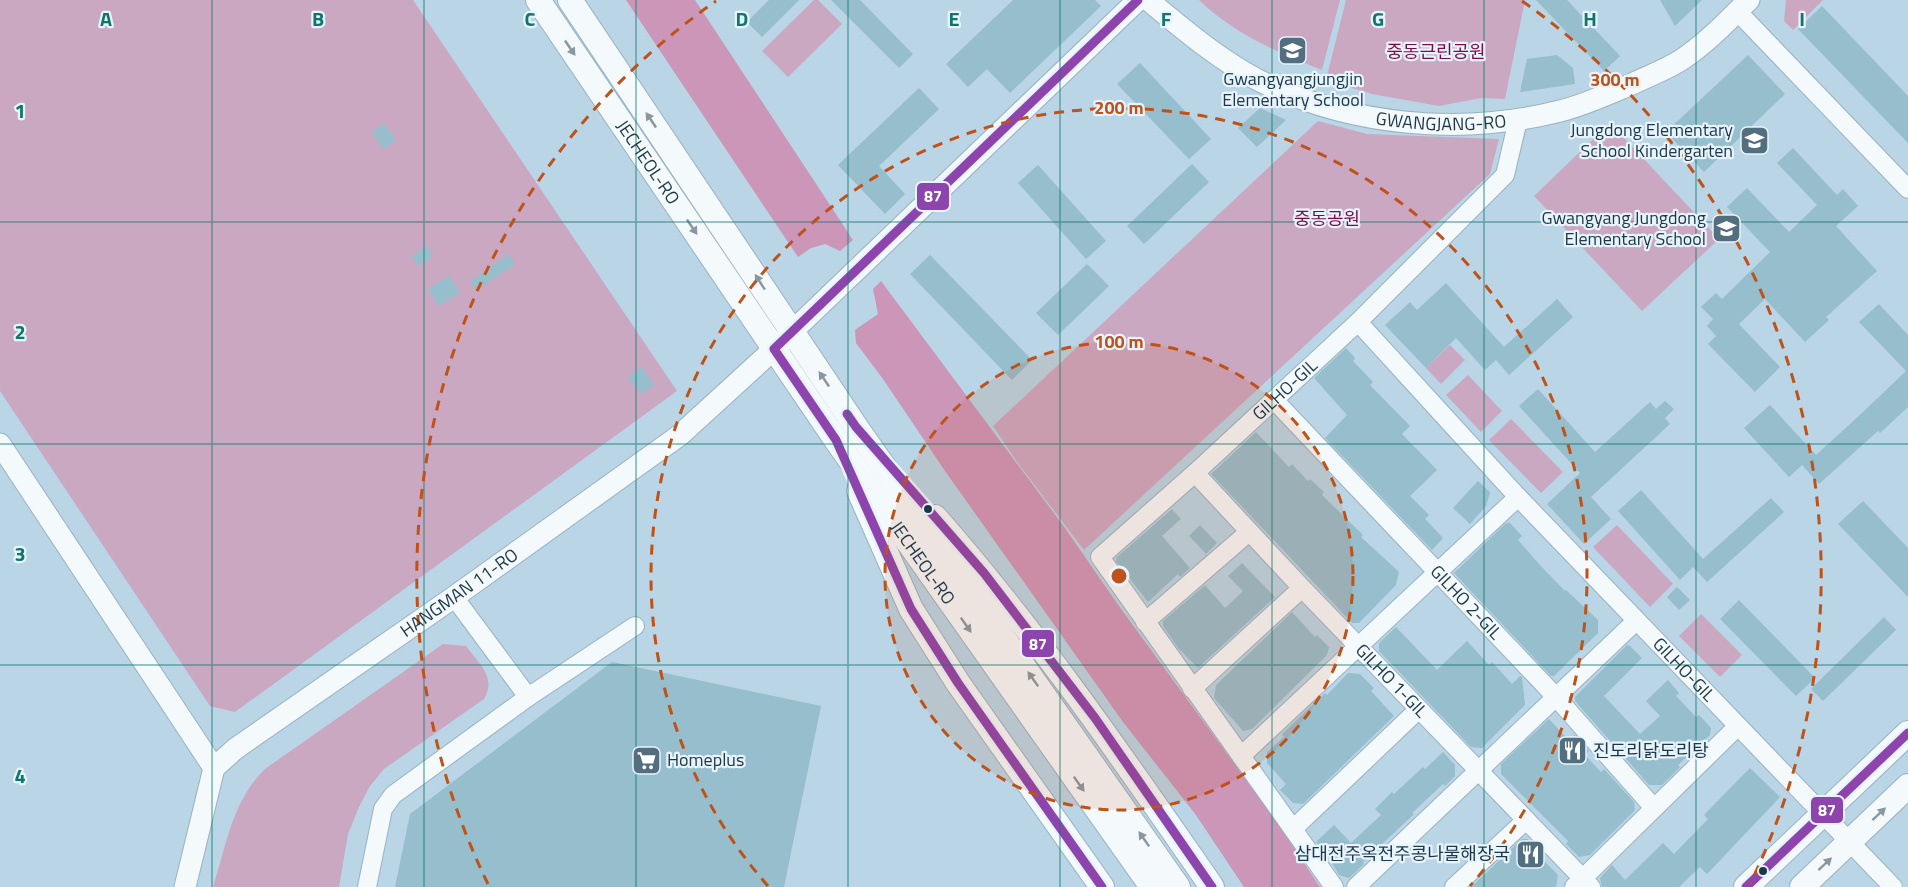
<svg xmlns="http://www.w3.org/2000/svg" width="1908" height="887" font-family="'Titillium Web','Noto Sans KR',sans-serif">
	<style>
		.green { fill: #cba8c2 }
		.forest { fill: #cc96b9 }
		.building { fill: #96becc }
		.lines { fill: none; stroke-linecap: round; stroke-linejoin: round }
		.minor-casing { stroke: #99b2c2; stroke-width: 20 }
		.tertiary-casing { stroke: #99b2c2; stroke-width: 23 }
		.secondary-casing { stroke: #99b2c2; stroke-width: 26 }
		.minor { stroke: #f4f9fb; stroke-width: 18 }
		.tertiary { stroke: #f4f9fb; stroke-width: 21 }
		.secondary { stroke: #f4f9fb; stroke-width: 24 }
		.bus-1-casing { stroke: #e8f4fd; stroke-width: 14 }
		.bus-1 { stroke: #8e44ad; stroke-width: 9 }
		.oneway { fill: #8898a1 }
		.grid { fill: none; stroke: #0f766e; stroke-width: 1.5; stroke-opacity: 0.55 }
		.ring { fill: none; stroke: #bf5218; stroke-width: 3; stroke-dasharray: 10 8 }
		.bus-dot { fill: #1c3747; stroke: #e8f4fd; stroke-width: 2 }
		.labels { text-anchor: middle; stroke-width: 4.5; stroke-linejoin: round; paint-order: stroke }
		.park-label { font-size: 18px; fill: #7c0a47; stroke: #e8f4fd }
		.poi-label { font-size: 18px; fill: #1c3747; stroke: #e8f4fd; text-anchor: end }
		.street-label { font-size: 18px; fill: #1c3747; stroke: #e8f4fd }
		.grid-label { font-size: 20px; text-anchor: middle; font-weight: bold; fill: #0f766e; stroke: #e8f4fd; stroke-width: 4.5; stroke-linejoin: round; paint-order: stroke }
		.centre { fill: #bf5218; stroke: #e8f4fd; stroke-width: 3 }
		.ring-label { font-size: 18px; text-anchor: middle; font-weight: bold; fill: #bf5218; stroke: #e8f4fd; stroke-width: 4.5; stroke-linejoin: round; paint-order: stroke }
		.line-badge { stroke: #e8f4fd; stroke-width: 2 }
		.badge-label { font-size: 16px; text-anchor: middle; font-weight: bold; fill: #fff }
	</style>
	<rect width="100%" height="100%" fill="#b9d5e6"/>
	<g class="green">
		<path d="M0,0H413L677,391L235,712L210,706L0,391Z"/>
		<path d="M814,0H818L842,24L788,77L762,51Z"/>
		<path d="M1199,0H1340L1322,70C1277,52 1234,34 1199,0Z"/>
		<path d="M1346,0H1525L1505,99L1482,98L1439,106L1372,94L1326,80Z"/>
		<path d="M1786,0H1823L1793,30L1784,21Z"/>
		<path d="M1318,121L1367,134L1499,139L1490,174L1084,550L1017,462L993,426Z"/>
		<path d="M1610,123L1719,239L1642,311L1534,196Z"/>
		<path d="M1450,345L1465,360L1441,384L1426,368Z"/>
		<path d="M1468,375L1502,411L1481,432L1446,395Z"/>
		<path d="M1511,419L1563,472L1541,493L1489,440Z"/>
		<path d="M1617,525L1673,584L1650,607L1593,547Z"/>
		<path d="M1701,614L1742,655L1720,677L1679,636Z"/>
		<path d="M443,644L466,646C479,664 497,677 484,699L384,769L370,786L359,807L348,834L339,887H213C226,846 233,799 265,769Z"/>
	</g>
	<g class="forest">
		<path d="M626,0H695L853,240L840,251L825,244L811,248L798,257Z"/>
		<path d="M881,281L1065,528L1121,609L1274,818L1320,887H1244L1196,815L1123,722L945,471L883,379L856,343L855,330L878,314L873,289Z"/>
	</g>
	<g class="building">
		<path d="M769,0H799L762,37L747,22Z"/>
		<path d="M831,0H860L913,54L899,68Z"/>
		<path d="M1013,0H1095L1101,6L1010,93L987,69L968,87L946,64Z"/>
		<path d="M1536,0H1567L1620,56L1604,71Z"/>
		<path d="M1660,0H1702L1675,26Z"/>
		<path d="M1822,6L1908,96V143L1798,29Z"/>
		<path d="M1557,55L1573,68L1575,84L1520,92L1527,59Z"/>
		<path d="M1748,55L1785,94L1704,172L1666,132Z"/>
		<path d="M1140,63L1211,139L1189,159L1117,84Z"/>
		<path d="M919,88L939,109L879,166L905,194L885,214L838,165Z"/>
		<path d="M1260,108L1286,120L1257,147L1238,128Z"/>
		<path d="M384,123L396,141L383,149L372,132Z"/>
		<path d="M1793,148L1837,195L1843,189L1858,206L1836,226L1877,271L1826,317L1829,320L1805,342L1765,299L1739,324L1780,367L1755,392L1708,344L1716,336L1707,326L1713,319L1701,307L1716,293L1722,299L1770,252L1727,207L1747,188L1789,232L1817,205L1777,163Z"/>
		<path d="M1192,164L1209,182L1144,244L1127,226Z"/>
		<path d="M1038,165L1106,241L1086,259L1018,183Z"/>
		<path d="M427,246L433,256L418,266L412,256Z"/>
		<path d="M509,254L515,264L477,290L470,281Z"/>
		<path d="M930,255L1032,360L1012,380L910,274Z"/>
		<path d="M1087,264L1109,286L1058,335L1036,313Z"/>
		<path d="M449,276L460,292L439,306L428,289Z"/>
		<path d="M1446,283L1504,347L1557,299L1573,317L1509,375L1496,360L1485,370L1456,338L1426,368L1385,325L1410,302L1417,310Z"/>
		<path d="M1879,304L1908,335V407L1880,433L1878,431L1819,484L1802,465L1789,477L1744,428L1770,405L1816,455L1862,413L1906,371L1859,322Z"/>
		<path d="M1346,348L1355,358L1353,361L1373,382L1370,385L1410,426L1402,434L1437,470L1410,496L1429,515L1425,519L1443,538L1432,550L1325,438L1347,415L1314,378Z"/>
		<path d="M642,367L654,385L641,394L628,377Z"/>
		<path d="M1538,389L1595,452L1650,402L1656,409L1665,401L1674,409L1665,418L1670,424L1591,497L1611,519L1584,544L1547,504L1580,473L1519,406Z"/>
		<path d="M1256,432L1289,467L1292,464L1308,481L1310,479L1324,492L1322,495L1363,535L1361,537L1399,572L1396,585L1359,623H1352L1211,474Z"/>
		<path d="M1478,481L1490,492L1486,506L1470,524L1453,508Z"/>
		<path d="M1641,490L1703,559L1771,498L1784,512L1707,582L1693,567L1680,580L1618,511Z"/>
		<path d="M1863,501L1908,548V597L1838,524Z"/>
		<path d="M1172,509L1181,519L1162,536L1190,568L1180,577L1178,574L1148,602L1116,561L1117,557Z"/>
		<path d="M1506,523H1510L1522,536L1518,540L1539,564L1565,591L1566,590L1598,620V633L1554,676H1551L1454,573Z"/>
		<path d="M1200,525L1217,543L1206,554L1189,536Z"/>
		<path d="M1242,563L1275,597L1198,668L1178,648L1163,626V621L1205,585L1225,608L1243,591L1228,576Z"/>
		<path d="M1677,587L1690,600L1679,610L1667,597Z"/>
		<path d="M1739,600L1815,678L1796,696L1720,619Z"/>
		<path d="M1292,612L1315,637L1317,635L1329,647L1327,655L1252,729L1243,731L1214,698L1216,685Z"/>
		<path d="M1884,617L1896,630L1823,701L1811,689Z"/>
		<path d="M1396,627L1437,670L1467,641L1489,665L1492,662L1512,684L1520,676L1522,677L1525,705L1482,748L1471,747L1379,651V643Z"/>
		<path d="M1627,645L1630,646L1642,658L1604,696L1640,734L1660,716L1646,701L1668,680L1679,693L1676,696L1696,717L1699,715L1711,728L1710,735L1678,765L1680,767L1662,785H1649L1575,701V697Z"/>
		<path d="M612,662L821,706L784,887H395L410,814Z"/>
		<path d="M1348,673L1360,674L1374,688L1371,691L1394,716L1303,804L1293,803L1280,790L1286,784L1267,763V752L1284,737L1282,734L1306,711L1325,693L1327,695Z"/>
		<path d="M1549,719L1574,746V734L1589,751L1585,755L1601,772L1604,769L1634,802L1635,810L1590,855L1579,857L1566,844L1568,841L1501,774V764Z"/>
		<path d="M1443,752L1455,765V776L1445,786L1443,784L1412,813L1414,814L1363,862L1364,864L1349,878L1339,875L1328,856L1316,842L1334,825L1351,843L1381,815L1375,809L1392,792L1394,794L1423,767L1425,769Z"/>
		<path d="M1750,768L1780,797L1707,874L1700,867L1679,887H1602L1600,878L1612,865L1625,880L1663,843L1674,854L1708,819L1704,815Z"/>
		<path d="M1522,839H1528L1542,856L1540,857L1558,875L1556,887H1471Z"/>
	</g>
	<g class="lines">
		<defs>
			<g id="minor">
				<path d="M1737,11L1908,189"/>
				<path d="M1358,322L1505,175L1518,120"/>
				<path id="s1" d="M1274,400L1556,697L1654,808"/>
				<path id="s2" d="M1195,473L1302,588L1591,887"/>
				<path d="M454,597L528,697"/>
				<path d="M1145,622L1249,532"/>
				<path d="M1192,689L1302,588"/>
				<path d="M1241,756L1518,497"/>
				<path d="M1293,829L1419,709"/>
				<path d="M367,887L383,809L393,795L528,697L635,626"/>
				<path id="s3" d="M1334,887L1100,557L1195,473L1358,322L1518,497L1893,887"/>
				<path d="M1356,887L1636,621"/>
				<path d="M1454,887L1526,820"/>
				<path d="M1574,887L1738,726"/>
			</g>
			<g id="tertiary">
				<path id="s4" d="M1148,0C1183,29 1218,59 1258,80C1349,126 1461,136 1560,111C1585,105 1608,94 1632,84C1648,76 1666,70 1681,60C1706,44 1727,21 1749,0"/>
				<path d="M0,444L214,768"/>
				<path id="s5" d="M185,887L214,768L235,749L454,597L680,435L774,349L1138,0"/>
			</g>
			<g id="secondary">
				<path id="s6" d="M538,0L836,440L1152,887"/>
				<path d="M570,0L856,427L1178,887"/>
				<path d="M859,491L911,609L958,683L1102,887"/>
				<path d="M935,517C1037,633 1124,760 1212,887"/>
				<path d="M1746,887L1908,733"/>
				<path d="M1802,887L1908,786"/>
			</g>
		</defs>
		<use href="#minor" class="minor-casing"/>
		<use href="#tertiary" class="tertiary-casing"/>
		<use href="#secondary" class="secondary-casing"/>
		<use href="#minor" class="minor"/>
		<use href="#tertiary" class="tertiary"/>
		<use href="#secondary" class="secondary"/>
		<defs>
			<g id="bus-1">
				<path d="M847,414L856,427L984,573L1095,718L1212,887"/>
				<path d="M1102,887L958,683L911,609L836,440L774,349L1138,0"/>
				<path d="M1746,887L1908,733"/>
			</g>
		</defs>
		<use href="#bus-1" class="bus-1-casing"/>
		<use href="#bus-1" class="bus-1"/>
	</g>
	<defs><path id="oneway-solid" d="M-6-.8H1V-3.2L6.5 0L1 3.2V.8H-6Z" transform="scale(1.5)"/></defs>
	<g class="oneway">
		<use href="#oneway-solid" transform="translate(570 48) rotate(56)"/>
		<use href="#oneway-solid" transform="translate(651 120) rotate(-124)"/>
		<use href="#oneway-solid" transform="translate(692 227) rotate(56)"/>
		<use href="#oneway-solid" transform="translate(760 282) rotate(-123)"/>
		<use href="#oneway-solid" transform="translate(824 379) rotate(-124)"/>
		<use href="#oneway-solid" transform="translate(966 625) rotate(55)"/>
		<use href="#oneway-solid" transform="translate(1033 679) rotate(-125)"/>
		<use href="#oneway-solid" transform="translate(1079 784) rotate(55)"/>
		<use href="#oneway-solid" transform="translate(1879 814) rotate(-43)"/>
		<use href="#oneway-solid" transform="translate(1144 839) rotate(-125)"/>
		<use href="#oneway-solid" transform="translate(1825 864) rotate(-43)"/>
	</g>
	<path class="grid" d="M212,0V887M424,0V887M636,0V887M848,0V887M1060,0V887M1272,0V887M1484,0V887M1696,0V887M0,222H1908M0,444H1908M0,665H1908"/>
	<circle cx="1119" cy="576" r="234" fill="#bf5218" fill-opacity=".12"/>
	<g class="ring">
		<circle cx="1119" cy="576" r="234"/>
		<path d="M768 886A468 468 0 1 1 1470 886"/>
		<path d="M488 884A702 702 0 0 1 716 1M1522 1A702 702 0 0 1 1750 884"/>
	</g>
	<defs>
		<symbol id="school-square" viewBox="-11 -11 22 22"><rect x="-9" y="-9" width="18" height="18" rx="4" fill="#536e7f" stroke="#e8f4fd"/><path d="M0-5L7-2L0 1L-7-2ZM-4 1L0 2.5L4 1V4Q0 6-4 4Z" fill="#fff"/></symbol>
		<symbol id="restaurant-square" viewBox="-11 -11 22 22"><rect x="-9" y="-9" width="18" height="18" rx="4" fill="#536e7f" stroke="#e8f4fd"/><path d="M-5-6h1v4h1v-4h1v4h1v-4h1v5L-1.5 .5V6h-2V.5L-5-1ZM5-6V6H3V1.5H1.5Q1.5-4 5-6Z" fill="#fff"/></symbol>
		<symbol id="supermarket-square" viewBox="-11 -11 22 22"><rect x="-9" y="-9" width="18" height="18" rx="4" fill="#536e7f" stroke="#e8f4fd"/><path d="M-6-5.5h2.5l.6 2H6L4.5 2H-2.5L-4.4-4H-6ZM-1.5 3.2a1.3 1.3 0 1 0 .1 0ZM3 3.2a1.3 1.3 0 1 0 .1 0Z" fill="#fff"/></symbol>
	</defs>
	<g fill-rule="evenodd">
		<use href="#school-square" x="1276" y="34" width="33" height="33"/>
		<use href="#school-square" x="1738" y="124" width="33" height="33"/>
		<use href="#school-square" x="1710" y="212" width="33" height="33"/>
		<use href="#restaurant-square" x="1556" y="734" width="33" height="33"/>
		<use href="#supermarket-square" x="630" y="744" width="33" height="33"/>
		<use href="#restaurant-square" x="1514" y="838" width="33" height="33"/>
	</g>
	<g class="bus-dot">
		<circle cx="928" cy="509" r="5"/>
		<circle cx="1763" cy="871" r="5"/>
	</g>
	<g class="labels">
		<g class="park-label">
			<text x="1436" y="58">중동근린공원</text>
			<text x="1327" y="225">중동공원</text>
		</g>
		<g class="poi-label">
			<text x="1293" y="85" text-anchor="middle">Gwangyangjungjin<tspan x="1293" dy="21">Elementary School</tspan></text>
			<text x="1733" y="136">Jungdong Elementary<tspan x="1733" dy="21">School Kindergarten</tspan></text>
			<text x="1706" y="224">Gwangyang Jungdong<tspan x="1706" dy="21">Elementary School</tspan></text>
			<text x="1593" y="757" text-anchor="start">진도리닭도리탕</text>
			<text x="667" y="766" text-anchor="start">Homeplus</text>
			<text x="1510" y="860">삼대전주옥전주콩나물해장국</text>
		</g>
		<g class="street-label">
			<text dy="6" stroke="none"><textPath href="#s4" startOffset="326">GWANGJANG-RO</textPath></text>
			<text dy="6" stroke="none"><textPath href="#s6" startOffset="196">JECHEOL-RO</textPath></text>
			<text dy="6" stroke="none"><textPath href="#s3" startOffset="654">GILHO-GIL</textPath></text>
			<text dy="6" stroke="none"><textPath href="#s6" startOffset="682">JECHEOL-RO</textPath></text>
			<text dy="6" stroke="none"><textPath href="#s5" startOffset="424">HANGMAN 11-RO</textPath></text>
			<text dy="6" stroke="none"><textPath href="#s1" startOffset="279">GILHO 2-GIL</textPath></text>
			<text dy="6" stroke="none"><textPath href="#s3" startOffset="1230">GILHO-GIL</textPath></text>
			<text dy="6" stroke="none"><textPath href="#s2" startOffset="286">GILHO 1-GIL</textPath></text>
		</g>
	</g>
	<g class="grid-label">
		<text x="106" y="26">A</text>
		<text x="318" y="26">B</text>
		<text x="530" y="26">C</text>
		<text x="742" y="26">D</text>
		<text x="954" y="26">E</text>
		<text x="1166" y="26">F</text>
		<text x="1378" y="26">G</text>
		<text x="1590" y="26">H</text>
		<text x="1802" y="26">I</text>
		<text x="20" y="118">1</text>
		<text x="20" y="339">2</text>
		<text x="20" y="561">3</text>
		<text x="20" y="783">4</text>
	</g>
	<circle cx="1119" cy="576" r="9" class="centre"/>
	<g class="ring-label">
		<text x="1615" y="86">300 m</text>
		<text x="1119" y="114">200 m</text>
		<text x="1119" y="348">100 m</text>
	</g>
	<g class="line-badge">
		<rect x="916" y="182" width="34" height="29" rx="6" fill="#8e44ad"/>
		<rect x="1021" y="629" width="34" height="29" rx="6" fill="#8e44ad"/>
		<rect x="1810" y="796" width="34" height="28" rx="6" fill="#8e44ad"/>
	</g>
	<g class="badge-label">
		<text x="933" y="202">87</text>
		<text x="1038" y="650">87</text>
		<text x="1827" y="816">87</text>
	</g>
</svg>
